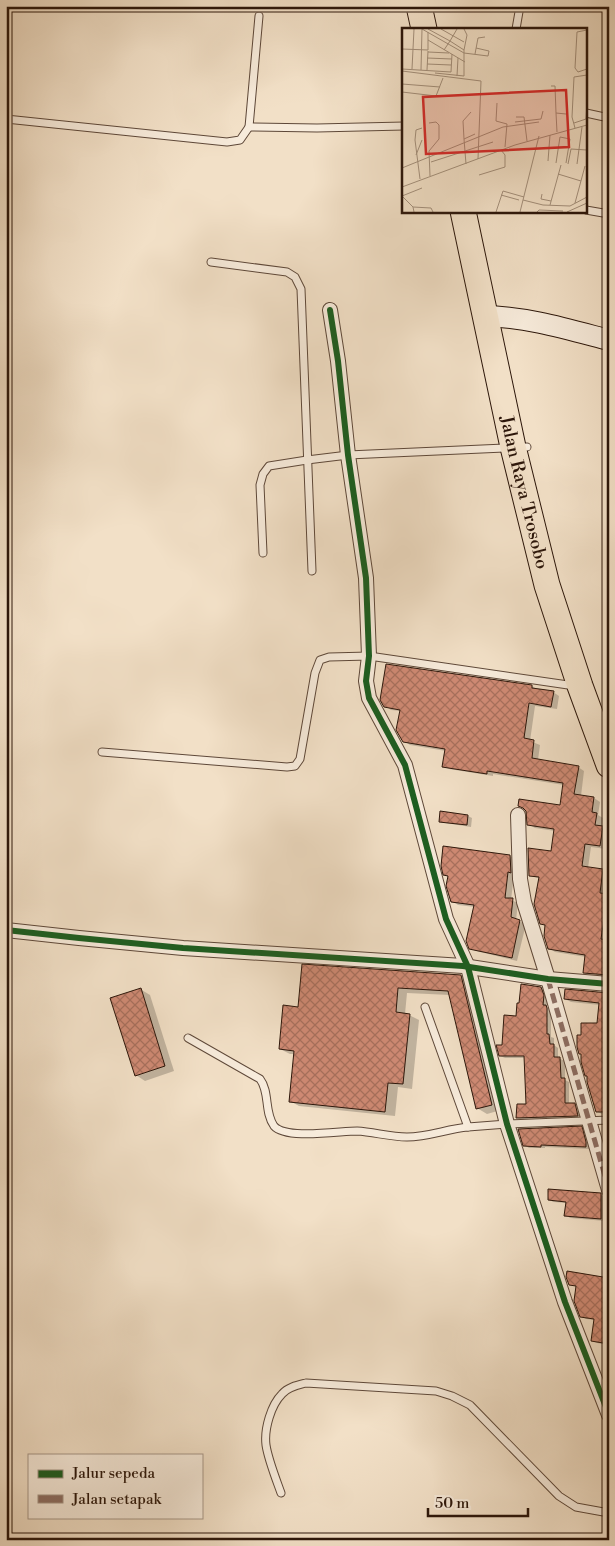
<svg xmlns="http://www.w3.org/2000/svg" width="615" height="1546" font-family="'Libre Bodoni',serif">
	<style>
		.shadow { fill: #0003 }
		.building { fill: url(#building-cross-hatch); stroke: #2c160a }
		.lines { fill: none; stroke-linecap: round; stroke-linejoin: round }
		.lane-casing { stroke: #5e4839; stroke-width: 9 }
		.street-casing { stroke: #5e4839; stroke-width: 16 }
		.secondary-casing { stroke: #2c160a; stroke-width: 22 }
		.highway-casing { stroke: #2c160a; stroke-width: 27 }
		.lane { stroke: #f7ebdb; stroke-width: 7 }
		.street { stroke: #f7ebdb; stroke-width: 14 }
		.secondary { stroke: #f7ebdb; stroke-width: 20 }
		.highway { stroke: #f2e0c7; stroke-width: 25 }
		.quiet { stroke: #8d6e63; stroke-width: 5; stroke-dasharray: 10 5; stroke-linecap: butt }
		.cycleway-casing { stroke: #f7ebdb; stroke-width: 9 }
		.cycleway { stroke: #1b5e20; stroke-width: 6 }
		.labels { text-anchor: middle; stroke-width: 4; stroke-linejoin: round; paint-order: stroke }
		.street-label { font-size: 18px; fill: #2c160a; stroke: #f7ebdb }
		.inset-road { fill: none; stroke: #a38f7b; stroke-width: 1 }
		.view { fill: #d62828; fill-opacity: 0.15; stroke: #d62828; stroke-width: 2.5 }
		.inset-edge { fill: none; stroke: #2c160a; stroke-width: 2.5 }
	</style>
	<defs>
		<pattern id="building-cross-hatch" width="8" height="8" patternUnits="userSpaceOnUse" patternTransform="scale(1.25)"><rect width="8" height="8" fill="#cf8a74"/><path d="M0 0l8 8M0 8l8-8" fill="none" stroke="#a8705d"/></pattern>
	</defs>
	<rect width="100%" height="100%" fill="#f2e0c7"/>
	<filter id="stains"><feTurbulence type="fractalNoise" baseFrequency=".004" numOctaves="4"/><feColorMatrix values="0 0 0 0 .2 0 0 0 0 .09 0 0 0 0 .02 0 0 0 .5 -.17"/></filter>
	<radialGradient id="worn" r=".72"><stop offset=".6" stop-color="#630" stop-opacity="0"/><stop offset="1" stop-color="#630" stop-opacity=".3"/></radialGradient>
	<g class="shadow">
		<path d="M532,686L538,690L553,692L559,696L557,709L535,706L530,741L540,745L538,760L578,767L584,771L581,796L594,798L600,802L598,815L603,818L602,827L609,831L606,849L591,847L588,868L609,871V931L607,941H609V977L591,976L584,972L586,957L555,952L549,948L546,926L541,923L540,879L530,875L552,852L555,831L535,828L528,824L561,807L564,785L493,774V776L449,769L443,766L446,751L410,745L404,741L401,711L391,710L385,706Z"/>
		<path d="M468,816L472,818L471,827L445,823L440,821Z"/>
		<path d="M444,847L510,856L516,859L511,900L518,903L516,920L526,924L517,961L476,951L470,948L475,907L458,905L452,901L449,877L444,874Z"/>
		<path d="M304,966L460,976L470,981L501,1110L487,1114L477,1108L450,995L407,993L405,1014L409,1015L419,1020L412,1089L398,1087L395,1116L299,1106L290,1101L295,1054H290L280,1049L299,1008Z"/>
		<path d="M541,988L546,991L548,998L547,1007L551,1009V1037L554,1038V1045L558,1048V1058L565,1061V1080L569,1082V1105H574L579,1107L582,1118L522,1120L517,1118L527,1106L526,1058H505L500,1056L503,1046L517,1018Z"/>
		<path d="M140,989L150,995L174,1071L145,1081L136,1075Z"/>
		<path d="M609,994V1115H603L597,1111L582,1036L598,1024L600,1005L571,1002L565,999Z"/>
		<path d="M581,1128L586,1130L590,1149L545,1147V1148H529L524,1145Z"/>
		<path d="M601,1195L609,1200V1207L606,1206L605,1221L570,1218L566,1215L567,1203L553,1202L549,1199Z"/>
		<path d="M609,1279V1345L597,1343L592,1341L595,1320L586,1319L581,1316L577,1287L570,1284Z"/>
	</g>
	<g class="building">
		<path d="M386,664L532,685V688L554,691L551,707L529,703L524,738L534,740L532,758L579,766L574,794L594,797L592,812L597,813L595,825L603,826L600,846L585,844L582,866L603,869L600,893L609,894V912H605L601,939L609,940V975L583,973L585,955L548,949L544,936L545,925L540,924L534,904L539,877L529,876L528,848L551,851L554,829L527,825L526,811L523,808L518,806L519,799L560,805L563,783L487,771V774L442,767L445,749L403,742L396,730L400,710L384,707L380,700Z"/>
		<path d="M440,811L468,815L467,825L439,822Z"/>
		<path d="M443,846L510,855L511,873L508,872L505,898H513L511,917L520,920L512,958L469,949L466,941L474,905L451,902L446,886L448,876L443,875L441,866Z"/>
		<path d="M302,964L461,975L492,1105L476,1109L448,991L398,988L396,1012L410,1014L403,1084L388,1083L385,1112L289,1102L294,1051L279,1049L283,1005L298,1007Z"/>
		<path d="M521,984L541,987L544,995L543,1005H546L547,1008V1034H549L550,1044H554V1057H560L561,1078H565V1103H575L578,1116L516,1118L517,1104H526L524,1056H499L496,1045H502L504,1015L516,1016L517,1003H519Z"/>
		<path d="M141,988L165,1066L135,1076L110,998Z"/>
		<path d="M565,989L609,993V1112H596L587,1082V1076H585L581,1062V1054H579L577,1047V1035H581V1023H597L599,1003L564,999Z"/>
		<path d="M582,1126L586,1142V1147L541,1145V1147L523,1146L518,1129Z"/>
		<path d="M548,1189L601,1193V1219L564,1216L566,1202L548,1200Z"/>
		<path d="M567,1271L609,1278V1344L591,1341L594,1319L580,1317L574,1301L576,1286L569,1285L566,1277Z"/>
	</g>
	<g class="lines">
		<defs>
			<g id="lane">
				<path d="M259,16L249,127L317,128L404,126"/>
				<path d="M516,29L520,6"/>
				<path d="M586,113L609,118"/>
				<path d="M6,119L227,142L240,140L249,127"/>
				<path d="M586,210L609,214"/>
				<path d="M211,262L287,272L295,277L301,289L312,571"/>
				<path d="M263,553L260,485L263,474L269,466L307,460L348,455L527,447"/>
				<path d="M102,752L287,767L295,766L300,759L315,673L320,660L329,657L369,656L575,686"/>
				<path d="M425,1007L468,1127L507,1124L609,1120"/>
				<path d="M188,1038L260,1079C270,1092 264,1112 274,1126C286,1140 340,1131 357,1131C374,1132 390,1137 407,1137C428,1137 447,1129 468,1127"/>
				<path d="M281,1493C276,1479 268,1459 266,1445C264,1429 271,1405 282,1394C288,1387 298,1385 306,1383L436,1391L452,1396L470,1405L559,1496L576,1507L609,1513"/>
			</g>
			<g id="street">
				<path d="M330,310L338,361L348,455L366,578L369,656L366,681L369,698L405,765L446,919L468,967L507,1124L565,1302L609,1415"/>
				<path d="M518,815L520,879L524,902L548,979L609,1190"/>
				<path d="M6,930L79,938L183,948L463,966L548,979L609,984"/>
			</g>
			<path id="secondary" d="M484,316C528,317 567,329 609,340"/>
			<g id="highway">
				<path d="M419,6L424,29"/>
				<path id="s1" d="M463,211L513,447L547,585L580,686L609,765"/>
			</g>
		</defs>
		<use href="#lane" class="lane-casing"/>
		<use href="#street" class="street-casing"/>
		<use href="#secondary" class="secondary-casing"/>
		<use href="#highway" class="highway-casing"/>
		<use href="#lane" class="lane"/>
		<use href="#street" class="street"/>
		<use href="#secondary" class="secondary"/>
		<use href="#highway" class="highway"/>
		<path class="quiet" d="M548,979L609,1190"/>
		<defs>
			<g id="cycleway">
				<path d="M330,310L338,361L348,455L366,578L369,656L366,681L369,698L405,765L446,919L468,967L507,1124L565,1302L609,1415"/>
				<path d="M6,930L79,938L183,948L463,966L548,979L609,984"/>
			</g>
		</defs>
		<use href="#cycleway" class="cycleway-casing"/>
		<use href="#cycleway" class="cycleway"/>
	</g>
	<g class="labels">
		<g class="street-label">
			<text dy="6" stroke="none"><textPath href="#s1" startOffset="288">Jalan Raya Trosobo</textPath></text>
		</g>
	</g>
	<g transform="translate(402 28)">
		<rect width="185" height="185" fill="#f2e0c7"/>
		<path class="inset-road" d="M20,1L62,25L86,28L87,23L74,20M26,1L48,13L55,1M39,1L62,14M185,2L175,4L173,40L176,44L185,41M26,12L63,34M0,21L26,22V4M42,22L48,13L62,22L65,7L62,1M26,24L47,25M73,26L76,10L83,9M25,30L50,31M25,36L49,37M0,41L49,44L50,26M10,41L12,1M19,42L20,1M25,42L26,23M0,43L79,53L76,131M33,45L62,48V22M55,48L56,30M0,56L38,59M149,58H153L154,85M0,64L34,68L41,50M95,75L94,93L105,96L103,119M114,89H122L125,113M113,94L139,91L141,83M27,95L34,94L37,97V111L27,123L28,148M172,95L184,91L185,75M173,100L170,89L172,49L185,47M155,104L154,85L164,86M62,111L61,93L69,84M0,114V131M14,127L20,112M146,133L148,107M29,134L91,114M154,135L158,109L168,111L164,135M64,136L62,111L73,106M166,136L169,121L185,122M175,136L180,99M0,140L101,99L137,94M156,146L179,153M77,147L103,139V127L99,122M18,151L13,112L14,102L20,100M0,159L113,117L185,97M140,166L139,171L149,173M99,167L117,172M0,168L20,160M1,169L11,179L12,184M121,172L141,177L168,178L185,169M173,175L183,138M148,177L159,137M11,179L29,180L31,184M94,184L101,163L122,169M118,184L137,108M135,184L137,182L161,183M165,184L185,175"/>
		<path class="view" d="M164,62L167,119L24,126L21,69Z"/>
		<rect width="185" height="185" class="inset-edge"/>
	</g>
	<rect width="615" height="1546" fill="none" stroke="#f2e0c7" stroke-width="25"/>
	<rect x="8" y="8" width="600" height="1531" fill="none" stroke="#2c160a" stroke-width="2.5"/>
	<rect x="12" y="12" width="590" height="1521" fill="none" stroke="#2c160a"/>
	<rect x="28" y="1454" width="175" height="65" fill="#f7ebdb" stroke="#a69687"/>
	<rect x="38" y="1470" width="25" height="8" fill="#1b5e20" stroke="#a69687"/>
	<text x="72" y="1478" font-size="15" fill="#2c160a">Jalur sepeda</text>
	<rect x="38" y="1495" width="25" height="8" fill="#8d6e63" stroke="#a69687"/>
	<text x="72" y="1504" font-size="15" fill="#2c160a">Jalan setapak</text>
	<path d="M428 1508v8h100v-8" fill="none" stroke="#2c160a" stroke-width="2.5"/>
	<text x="435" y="1508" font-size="15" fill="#2c160a" stroke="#f7ebdb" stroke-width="4" paint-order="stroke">50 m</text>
	<rect width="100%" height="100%" filter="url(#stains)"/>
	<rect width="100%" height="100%" fill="url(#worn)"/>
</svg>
